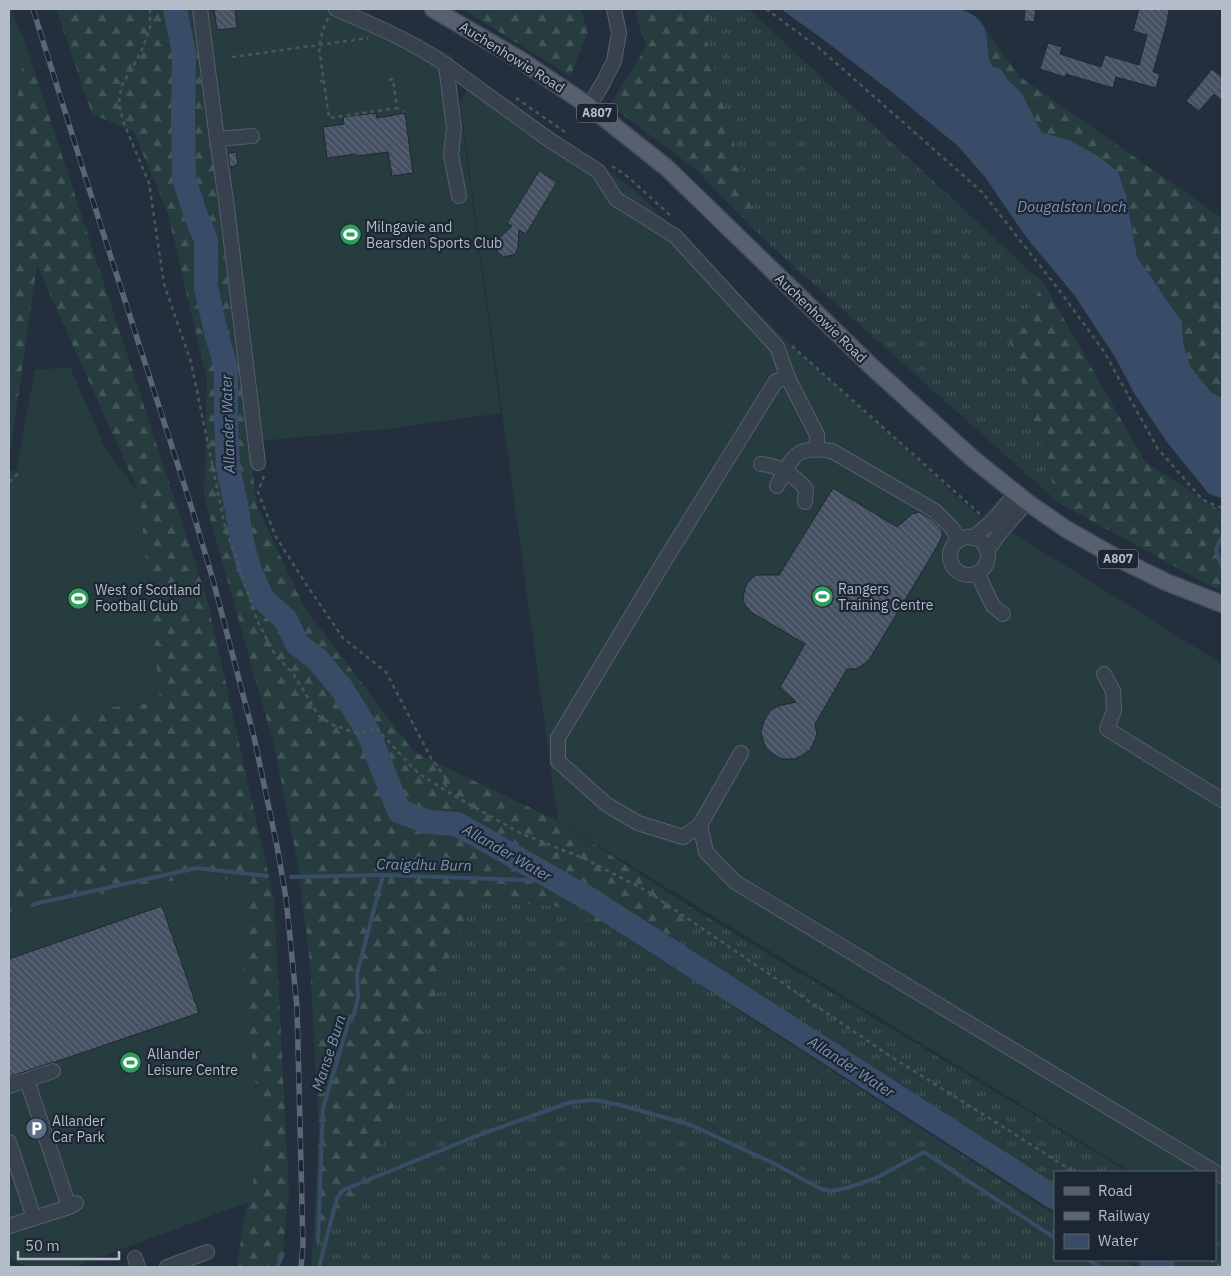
<svg xmlns="http://www.w3.org/2000/svg" width="1231" height="1276" font-family="'IBM Plex Sans',sans-serif">
	<style>
		.grass { fill: url(#grass-tufts) }
		.forest { fill: url(#forest-firs) }
		.garden { fill: #263c3f }
		.water { fill: #394c67 }
		.lines { fill: none; stroke-linecap: round; stroke-linejoin: round }
		.stream { stroke: #394c67; stroke-width: 4 }
		.river { stroke: #394c67; stroke-width: 24 }
		.building { fill: url(#building-back-hatch); stroke: #1f2835 }
		.minor-casing { stroke: #565f6c; stroke-width: 16 }
		.major-casing { stroke: #414a57; stroke-width: 19 }
		.path { stroke: #44595c; stroke-width: 2.5; stroke-dasharray: 4 4; stroke-linecap: butt }
		.minor { stroke: #38414e; stroke-width: 14 }
		.major { stroke: #56606e; stroke-width: 16 }
		.rail-casing { stroke: #5a6575; stroke-width: 5.5 }
		.rail { stroke: #1d2633; stroke-width: 4; stroke-dasharray: 11; stroke-linecap: butt }
		.labels { text-anchor: middle; stroke-width: 4.5; stroke-linejoin: round; paint-order: stroke }
		.shield { fill: #1d2633; stroke: #878f9c; stroke-width: 1 }
		.shield-label { font-size: 12px; font-weight: bold; fill: #b4bcc9 }
		.street-label { font-size: 14px; fill: #b4bcc9; stroke: #1d2633 }
		.poi-label { font-size: 14px; fill: #b4bcc9; stroke: #1d2633; text-anchor: start }
		.water-label { font-size: 15px; font-style: italic; fill: #7c92b1; stroke: #1d2633 }
	</style>
	<defs>
		<pattern id="grass-tufts" width="24" height="20" patternUnits="userSpaceOnUse" patternTransform="scale(1.25)"><rect width="24" height="20" fill="#263c3f"/><path d="M3 7l-1-3M5 7V3M7 7l1-3M15 17l-1-3M17 17v-4M19 17l1-3" fill="none" stroke="#435659"/></pattern>
		<pattern id="forest-firs" width="22" height="20" patternUnits="userSpaceOnUse" patternTransform="scale(1.25)"><rect width="22" height="20" fill="#263c3f"/><path d="M5 1l3.5 6h-7zM16 11l3.5 6h-7z" fill="#435659"/></pattern>
		<pattern id="building-back-hatch" width="6" height="6" patternUnits="userSpaceOnUse" patternTransform="scale(1.25)"><rect width="6" height="6" fill="#455162"/><path d="M-1 5l2 2M0 0l6 6M5-1l2 2" fill="none" stroke="#5d6877"/></pattern>
	</defs>
	<rect width="100%" height="100%" fill="#242f3e"/>
	<g class="grass">
		<path d="M714,9H748L1044,284L1009,340L1059,503L759,235L703,28Z"/>
		<path d="M471,900L555,906L663,949L692,908L1128,1172H1055V1210L670,954L742,1013L1055,1215V1260H1124L1135,1267H311L314,1227L368,1182Z"/>
		<path d="M1215,1225L1222,1229V1267H1140L1129,1260H1215Z"/>
	</g>
	<g class="forest">
		<path d="M56,9H193L257,506L304,607L414,752L558,821L692,908L663,949L555,906L471,900L368,1183L314,1227L319,1124L310,963L298,865L274,745L204,497L207,380L167,210L133,131L92,114Z"/>
		<path d="M463,9H581L588,32L570,76Z"/>
		<path d="M635,9H714L703,28L759,235L698,171L610,105L646,47Z"/>
		<path d="M986,30L1020,77L1222,218V398L1211,392L1190,366L1183,343L1182,322L1137,257L1126,196L1071,141L1041,132L1022,93L1008,80L1001,69L992,66L988,58Z"/>
		<path d="M25,42L207,599L274,900L289,1193L281,1267H237L243,1226L263,1139L242,984L245,883L204,875L27,908L9,916V703L11,717L160,702L139,493L37,265L9,460V160Z"/>
		<path d="M1044,284L1145,462L1222,512V590L1214,588L1059,503L1009,340Z"/>
	</g>
	<g class="garden">
		<path d="M9,9H11L25,42L9,160Z"/>
		<path d="M195,9H351L453,56L501,413L388,429L250,442Z"/>
		<path d="M473,75L634,189L793,347L981,518L1001,496L1023,515L1010,531L1222,664V1228L1215,1224V1172H1131L558,821L460,103Z"/>
		<path d="M70,367L106,450L139,493L160,702L10,717L9,703V471H16L35,370Z"/>
		<path d="M204,875L245,883L242,984L263,1139L248,1202L74,1267H25L9,1257V916L27,908Z"/>
	</g>
	<path class="water" d="M781,9H960C965,11 973,14 977,18C993,32 983,49 992,66L1001,69L1008,80L1022,93L1041,132L1071,141L1098,156L1118,172L1126,196L1137,257L1182,322L1183,343L1190,366L1211,392L1222,398V498L1209,494L1167,442L1134,393L1115,357L1075,296L1026,237L985,177L958,146L893,93L820,37Z"/>
	<g class="lines">
		<g class="stream">
			<path d="M1222,537L1216,549L1222,567"/>
			<path d="M291,877L383,875L557,881"/>
			<path d="M34,904L197,868L267,876"/>
			<path d="M9,910H10"/>
			<path d="M318,1241L323,1108L348,1024L354,1014L358,998L357,974L383,875"/>
			<path d="M1088,1260L1100,1267"/>
			<path d="M277,1267L283,1254"/>
			<path d="M319,1267L337,1198L343,1190L474,1137L529,1117L571,1102L594,1100L620,1105L691,1125L773,1163L821,1189L831,1191L847,1188L876,1178L924,1152L1055,1238"/>
		</g>
		<g class="river">
			<path d="M175,9L184,53L183,111L184,179L195,213L206,240V288L217,336L226,367V418L228,468L236,504L242,542L249,568L262,598L286,620L297,644L317,659L342,689L368,732L399,811L428,822L457,824L591,900L1055,1198"/>
			<path d="M1151,1260L1163,1267"/>
		</g>
	</g>
	<g class="building">
		<path d="M214,9H235L237,28L217,30Z"/>
		<path d="M1025,9H1036L1034,22L1024,21Z"/>
		<path d="M1139,9H1169L1167,23L1153,72L1160,74L1156,88L1116,77L1113,88L1066,74L1065,77L1040,69L1048,43L1062,47L1060,54L1101,67L1105,55L1139,65L1147,35L1133,31Z"/>
		<path d="M1212,69L1222,77V101L1214,94L1199,111L1186,101Z"/>
		<path d="M376,113L377,118L405,113L413,173L392,176L388,152L357,156L356,154L327,158L323,127L344,124L343,117Z"/>
		<path d="M236,152L238,165L230,167L228,153Z"/>
		<path d="M539,171L557,182L526,234L519,230L518,248L516,253L513,255L504,257L497,251L496,243L498,239L512,226L507,223Z"/>
		<path d="M833,488L897,527L912,514L919,512L930,518L942,530V536L938,545L869,660L863,665L856,669H847L815,724L817,734L814,742L810,750L801,756L794,759H782L773,754L766,748L763,740L761,732L763,724L766,717L771,710L778,706L796,702L780,687L805,644L751,612L746,606L743,600L744,593L746,585L751,579L756,575H779Z"/>
		<path d="M162,906L199,1013L55,1062L50,1063L9,1077V959Z"/>
	</g>
	<g class="lines">
		<defs>
			<g id="minor">
				<path d="M200,9L217,139L252,136"/>
				<path d="M336,9C373,25 412,41 446,65L454,128L451,155L459,196"/>
				<path d="M446,65L548,139L598,171L616,199L675,236L777,347L788,378L817,435V448"/>
				<path d="M589,106L603,83L614,61L619,33L614,9"/>
				<path d="M217,139L226,200L258,463"/>
				<path d="M788,378L776,381L665,560L558,738V761L606,804L638,823L683,837L700,825L706,852L735,882L1222,1176"/>
				<path d="M761,464C778,465 795,476 806,489L805,502"/>
				<path d="M777,486C793,456 795,445 832,451L935,511L952,528L959,540"/>
				<circle cx="969" cy="556" r="19"/>
				<path d="M972,538L992,522L1016,493"/>
				<path d="M987,551L999,534L1027,502"/>
				<path d="M977,573L993,606L1003,614"/>
				<path d="M1104,674L1113,691L1114,710L1107,729L1222,800"/>
				<path d="M700,825L741,753"/>
				<path d="M27,1080L69,1207"/>
				<path d="M9,1086L53,1071"/>
				<path d="M9,1142L34,1218"/>
				<path d="M9,1226L69,1207L76,1203"/>
				<path d="M135,1258L138,1267"/>
				<path d="M167,1267L207,1252"/>
			</g>
			<path id="major" d="M433,9L519,59L589,106L667,168L870,365L972,458L1027,502L1066,529L1117,558L1166,582L1222,604"/>
		</defs>
		<use href="#minor" class="minor-casing"/>
		<use href="#major" class="major-casing"/>
		<g class="path">
			<path d="M150,9V28L141,52L121,87L119,104L123,121L149,183L164,284L191,362L225,527L257,620L274,653L294,675L319,716L333,725L359,734L376,728L418,773L446,791L520,833L583,858L647,891L890,1056L989,1118L1074,1172"/>
			<path d="M766,9L819,48L982,192L1056,286L1103,350L1158,449L1203,500L1222,508"/>
			<path d="M328,18L322,33L319,47L329,118L397,108"/>
			<path d="M233,58V57L368,38"/>
			<path d="M389,80L393,79L397,108L404,112"/>
			<path d="M320,81L328,83"/>
			<path d="M516,98L565,132"/>
			<path d="M612,166L628,177L672,217"/>
			<path d="M792,346L981,515"/>
			<path d="M264,476L258,492L276,537L306,584L343,638L386,672L431,758L445,777L446,791"/>
			<path d="M9,482L20,472"/>
			<path d="M1210,1260L1222,1267"/>
		</g>
		<use href="#minor" class="minor"/>
		<use href="#major" class="major"/>
		<defs>
			<path id="rail" d="M33,9L91,195L192,509L213,580L254,737L277,846L286,898L297,1007L303,1244L301,1267"/>
		</defs>
		<use href="#rail" class="rail-casing"/>
		<use href="#rail" class="rail"/>
	</g>
	<defs>
		<symbol id="stadium-disc" viewBox="-11 -11 22 22"><circle r="9.5" fill="#2e9e5b" stroke="#1d2633"/><path d="M0-5a6.5 5 0 1 0 0 10a6.5 5 0 1 0 0-10ZM-3.5-1.8h7v3.6h-7Z" fill="#fff"/></symbol>
		<symbol id="parking-disc" viewBox="-11 -11 22 22"><circle r="9.5" fill="#5c6f8a" stroke="#1d2633"/><path d="M-3.5-5.5H1a3.5 3.5 0 0 1 0 7H-1V5.5H-3.5ZM-1-3.4V-.6H.8a1.4 1.4 0 0 0 0-2.8Z" fill="#fff"/></symbol>
	</defs>
	<g fill-rule="evenodd">
		<use href="#stadium-disc" x="338" y="222" width="25" height="25"/>
		<use href="#stadium-disc" x="810" y="584" width="25" height="25"/>
		<use href="#stadium-disc" x="66" y="586" width="25" height="25"/>
		<use href="#stadium-disc" x="118" y="1050" width="25" height="25"/>
		<use href="#parking-disc" x="24" y="1116" width="25" height="25"/>
	</g>
	<g class="labels">
		<g class="shield">
			<rect x="577" y="103.5" width="40" height="19" rx="4"/>
			<rect x="1098" y="549.5" width="40" height="19" rx="4"/>
		</g>
		<g class="shield-label">
			<text x="597" y="117">A807</text>
			<text x="1118" y="563">A807</text>
		</g>
		<g class="street-label">
			<text transform="translate(512 57) rotate(32)" y="5">Auchenhowie Road</text>
			<text transform="translate(821 318) rotate(44)" y="5">Auchenhowie Road</text>
		</g>
		<g class="poi-label">
			<text x="366" y="232">Milngavie and<tspan x="366" dy="16">Bearsden Sports Club</tspan></text>
			<text x="838" y="594">Rangers<tspan x="838" dy="16">Training Centre</tspan></text>
			<text x="95" y="595">West of Scotland<tspan x="95" dy="16">Football Club</tspan></text>
			<text x="147" y="1059">Allander<tspan x="147" dy="16">Leisure Centre</tspan></text>
			<text x="52" y="1126">Allander<tspan x="52" dy="16">Car Park</tspan></text>
		</g>
		<g class="water-label">
			<text x="1072" y="212">Dougalston Loch</text>
			<text transform="translate(228 424) rotate(-92)" y="5">Allander Water</text>
			<text transform="translate(507 853) rotate(30)" y="5">Allander Water</text>
			<text transform="translate(424 865) rotate(1)" y="5">Craigdhu Burn</text>
			<text transform="translate(329 1053) rotate(-72)" y="5">Manse Burn</text>
			<text transform="translate(851 1067) rotate(33)" y="5">Allander Water</text>
		</g>
	</g>
	<rect width="1231" height="1276" fill="none" stroke="#b4bcc9" stroke-width="20"/>
	<rect x="1054" y="1171" width="162" height="90" fill="#1d2633" stroke="#59626f"/>
	<rect x="1064" y="1187" width="25" height="8" fill="#56606e" stroke="#59626f"/>
	<text x="1098" y="1196" font-size="15" fill="#b4bcc9">Road</text>
	<rect x="1064" y="1212" width="25" height="8" fill="#5a6575" stroke="#59626f"/>
	<text x="1098" y="1221" font-size="15" fill="#b4bcc9">Railway</text>
	<rect x="1064" y="1234" width="25" height="15" fill="#394c67" stroke="#59626f"/>
	<text x="1098" y="1246" font-size="15" fill="#b4bcc9">Water</text>
	<path d="M18 1251v8h101v-8" fill="none" stroke="#b4bcc9" stroke-width="2.5"/>
	<text x="25" y="1251" font-size="15" fill="#b4bcc9" stroke="#1d2633" stroke-width="4" paint-order="stroke">50 m</text>
</svg>
